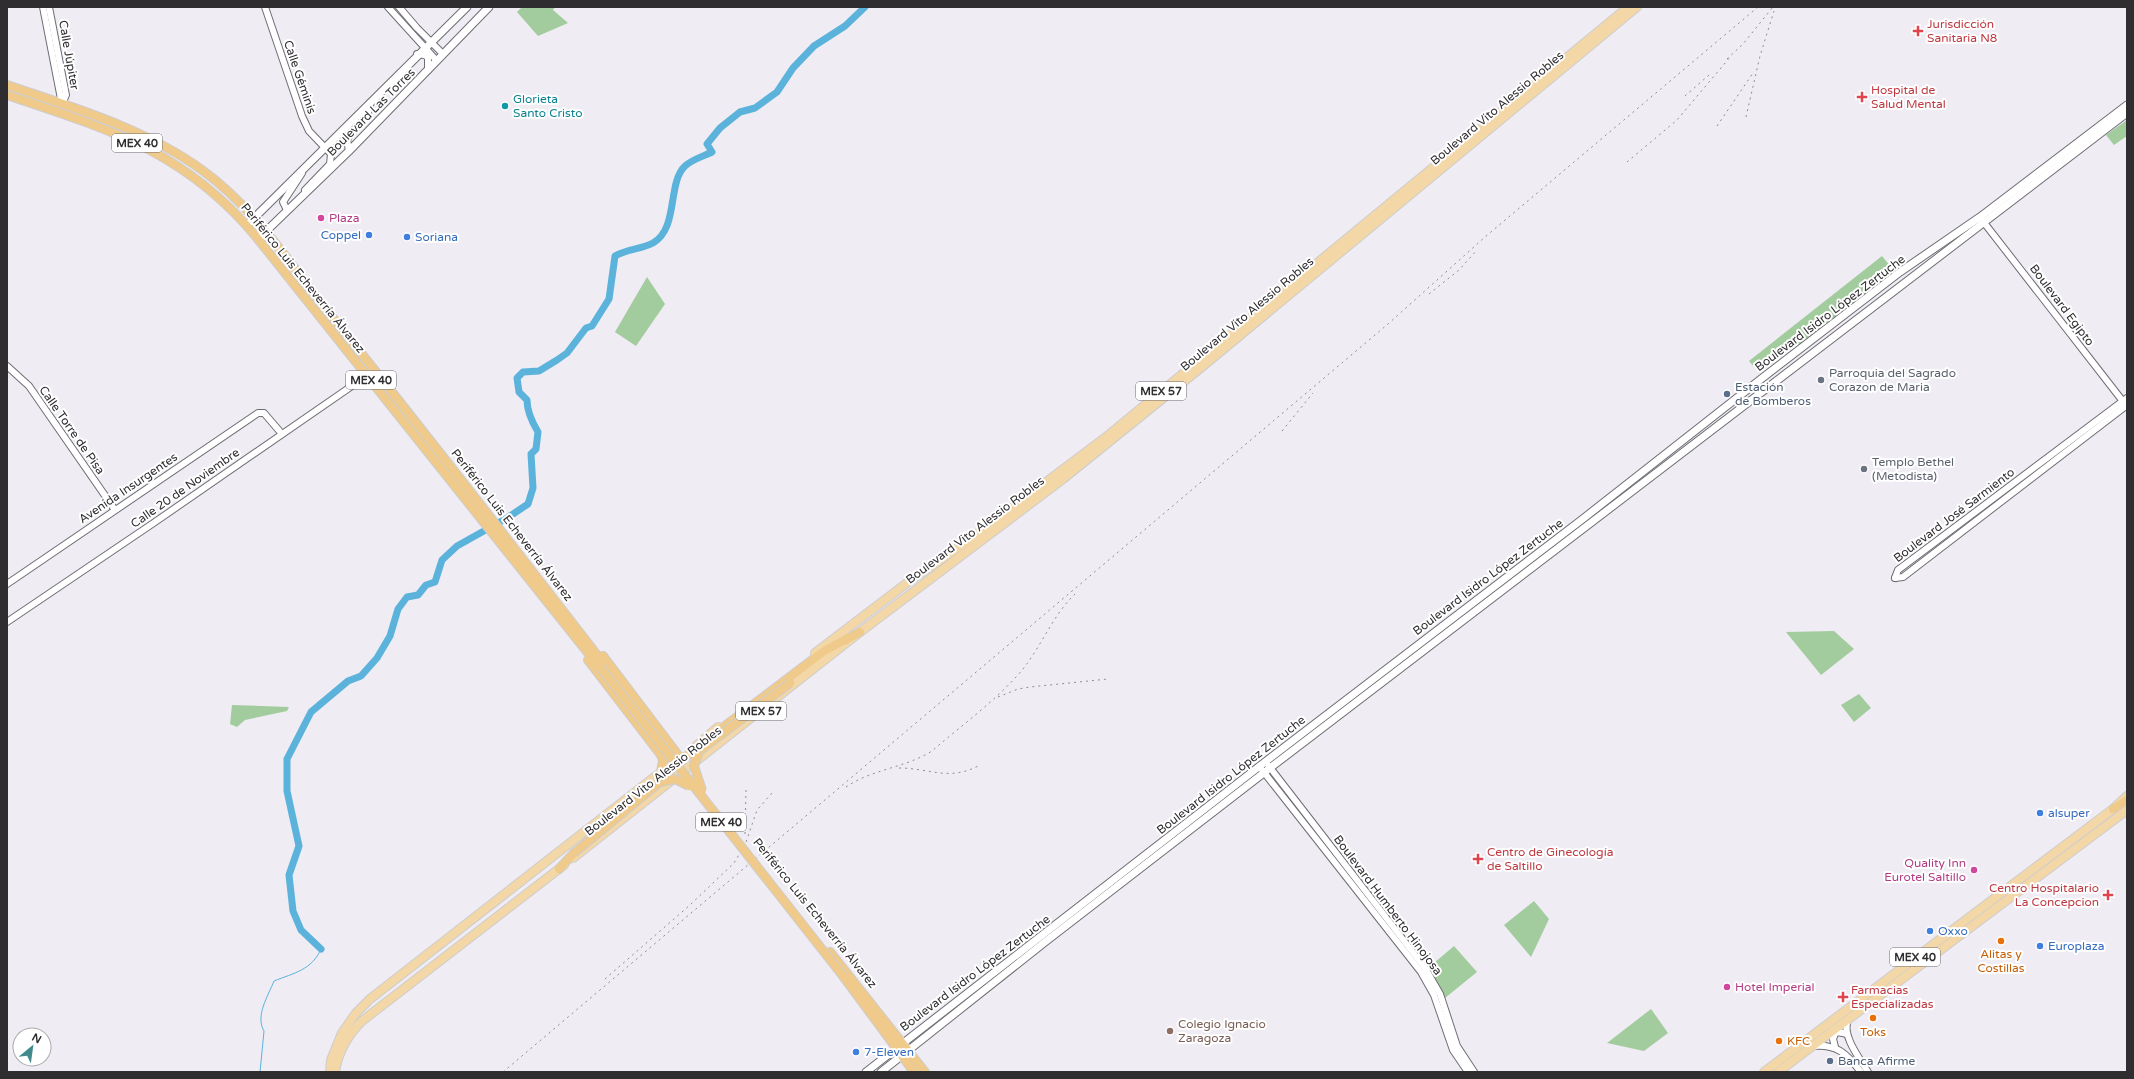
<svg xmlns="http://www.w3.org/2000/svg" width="2134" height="1079" font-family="'Varela Round',sans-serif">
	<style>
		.green { fill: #a2cc9d }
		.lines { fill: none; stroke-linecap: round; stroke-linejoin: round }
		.stream { stroke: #5bb3db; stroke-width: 1 }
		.river { stroke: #5bb3db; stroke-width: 7 }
		.tertiary-casing { stroke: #706d74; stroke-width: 8 }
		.secondary-casing { stroke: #706d74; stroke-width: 9 }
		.primary-casing { stroke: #cdcdcd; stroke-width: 10 }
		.trunk-casing { stroke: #cdcdcd; stroke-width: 10 }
		.tertiary { stroke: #fff; stroke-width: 6 }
		.secondary { stroke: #fff; stroke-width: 7 }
		.primary { stroke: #f3d7a7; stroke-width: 8 }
		.trunk { stroke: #efca8a; stroke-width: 8 }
		.rail { stroke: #8f8c92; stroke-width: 1; stroke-dasharray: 2 4; stroke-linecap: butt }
		.trunk-bridge-casing { stroke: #cdcdcd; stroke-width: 10; stroke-linecap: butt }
		.trunk-bridge { stroke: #efca8a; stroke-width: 8 }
		.health-dot { fill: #e0444e; stroke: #fff; stroke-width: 1.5 }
		.culture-dot { fill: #0f9aa8; stroke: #fff; stroke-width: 1.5 }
		.hotel-dot { fill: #d1479c; stroke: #fff; stroke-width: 1.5 }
		.shop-dot { fill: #3f7fe0; stroke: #fff; stroke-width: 1.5 }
		.worship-dot { fill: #6b7280; stroke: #fff; stroke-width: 1.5 }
		.service-dot { fill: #5c6f8a; stroke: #fff; stroke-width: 1.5 }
		.food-dot { fill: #e8710a; stroke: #fff; stroke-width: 1.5 }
		.education-dot { fill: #8d6e63; stroke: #fff; stroke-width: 1.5 }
		.labels { text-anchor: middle; stroke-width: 4; stroke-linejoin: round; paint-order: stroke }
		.shield { fill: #fff; stroke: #6d6c6e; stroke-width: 1 }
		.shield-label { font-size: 11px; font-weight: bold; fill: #2f2d30 }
		.health-label { font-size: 12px; fill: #be3a42; stroke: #fff; text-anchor: start }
		.street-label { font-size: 12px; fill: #2f2d30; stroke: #fff }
		.culture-label { font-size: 12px; fill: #0d838f; stroke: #fff; text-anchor: start }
		.hotel-label { font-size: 12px; fill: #b23c85; stroke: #fff; text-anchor: start }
		.shop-label { font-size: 12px; fill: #366cbe; stroke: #fff; text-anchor: start }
		.worship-label { font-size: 12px; fill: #5b616d; stroke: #fff; text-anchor: start }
		.service-label { font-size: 12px; fill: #4e5e75; stroke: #fff; text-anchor: start }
		.food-label { font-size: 12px; fill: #c56008; stroke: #fff }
		.education-label { font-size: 12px; fill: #785e54; stroke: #fff; text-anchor: start }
	</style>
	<rect width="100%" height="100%" fill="#efecf4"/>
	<g class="green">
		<path d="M522,7H555L553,10L568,23L538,36L517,12Z"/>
		<path d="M2127,120V136L2114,145L2106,135Z"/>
		<path d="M1882,256L1895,272L1802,345H1796L1759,373L1749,361Z"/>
		<path d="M647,277L665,304L636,346L615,332Z"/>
		<path d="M1834,631L1854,649L1821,675L1786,632Z"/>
		<path d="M1859,694L1871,708L1854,722L1841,705Z"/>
		<path d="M232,705L289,707L287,711L245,720L237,727L230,724Z"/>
		<path d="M1534,901L1549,919L1531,957L1504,925Z"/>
		<path d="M1454,946L1477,972L1445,998L1427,969Z"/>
		<path d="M1651,1009L1668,1033L1644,1051L1607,1043Z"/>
	</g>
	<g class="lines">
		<path class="stream" d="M260,1072L264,1031C255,1016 268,996 274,981C294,973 312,970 321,949"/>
		<path class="river" d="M321,949L301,930L293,911L289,875L299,846L287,791V759L311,712L348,681L361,676L377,658L390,636L398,609L407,597L418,595L426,585L435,582L442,560L457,546L507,518L528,504L533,488L531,454L536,449L538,432C532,422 527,412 527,400L519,392L517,378L523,372L539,371L557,360L567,353L586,328L592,326L609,299L615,256C627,249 642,249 653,243C679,228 667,183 685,166C691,160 704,156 712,152L707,144L720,128L740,112L755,108L777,92L793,68L814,46L845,26L865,7"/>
		<defs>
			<g id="tertiary">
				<path d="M43,7L62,104"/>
				<path d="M49,7L66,95L62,104"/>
				<path d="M265,7L302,116L309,131L331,154L330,164L305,190"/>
				<path d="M388,7L437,61"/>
				<path d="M399,7L417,28L443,54"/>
				<path d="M417,54L424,55L428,57V70"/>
				<path d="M349,151L347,139L368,114L370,103"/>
				<path d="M287,210L283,202L302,173"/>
				<path d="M1982,220L2125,404"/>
				<path d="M7,366L29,386L115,510"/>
				<path d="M1895,578L1898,570L2127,398"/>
				<path d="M1895,578L1903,577L2127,405"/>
				<path d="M7,584L258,413H264L282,434"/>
				<path d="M7,622L155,522L375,370"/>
				<path d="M1268,765L1425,968L1440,994L1457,1046L1474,1072"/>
				<path d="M1259,766L1421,972L1434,995L1453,1050L1468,1072"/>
				<path d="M1848,1020C1841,1035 1860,1059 1868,1072"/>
				<path d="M1813,1046C1837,1044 1846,1053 1861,1072"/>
				<path d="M1835,1047L1833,1039L1835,1034L1838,1032L1847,1034"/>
			</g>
			<g id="secondary">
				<path d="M247,225L467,7"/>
				<path d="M258,239L349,151L489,7"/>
				<path d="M866,1072L1265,762L1584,518L1761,379L1900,272L1980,217L2127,105"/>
				<path d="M881,1072L1045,942L1270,768L2127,113"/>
			</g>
			<g id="primary">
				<path d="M815,653L907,583L969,540L1106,437L1628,7"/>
				<path d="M695,747L718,727"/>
				<path d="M573,858L860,632L1063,479L1203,366L1637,7"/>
				<path d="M330,1072L331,1060L342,1033L356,1013L370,999L661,772L680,760"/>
				<path d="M335,1072C338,1052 348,1035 362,1021L564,865"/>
				<path d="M1764,1072L2113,809L2127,796"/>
				<path d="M1778,1072L2127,810"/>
			</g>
			<g id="trunk">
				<path d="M7,85C74,108 144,128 202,170C256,209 291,266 332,317C424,431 514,548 604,664"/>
				<path d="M7,95C109,129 187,152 258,239L596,663"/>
				<path d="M844,641L860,632"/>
				<path d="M603,656L681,759"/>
				<path d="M588,660L661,755L663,760L661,772"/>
				<path d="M713,735L824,651L848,638"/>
				<path d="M661,755C682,763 687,757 702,744"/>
				<path d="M2113,809L2127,800"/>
				<path d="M559,869L574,853"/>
				<path d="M830,952L925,1072"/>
				<path d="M843,976L914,1072"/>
			</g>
		</defs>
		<use href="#tertiary" class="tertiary-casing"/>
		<use href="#secondary" class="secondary-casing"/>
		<use href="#primary" class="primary-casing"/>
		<use href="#trunk" class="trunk-casing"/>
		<use href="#tertiary" class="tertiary"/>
		<use href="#secondary" class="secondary"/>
		<use href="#primary" class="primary"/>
		<use href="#trunk" class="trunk"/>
		<g class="rail">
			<path d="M1727,59L1743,44L1773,7"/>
			<path d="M1685,96L1709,75"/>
			<path d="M1746,117L1760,56L1774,11"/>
			<path d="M1717,126L1753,73"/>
			<path d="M1627,162L1677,120L1731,56"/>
			<path d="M1429,294L1459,270L1476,251"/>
			<path d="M1282,431L1313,393"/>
			<path d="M998,697L1018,689L1030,687L1108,679"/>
			<path d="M899,768C930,768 949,782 980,765"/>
			<path d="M846,787C872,769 905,768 932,751C962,725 997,700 1023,669C1042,645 1053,615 1075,594"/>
			<path d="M745,834L746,790"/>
			<path d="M605,979L690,905L734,863L745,845L757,810L772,793"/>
			<path d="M503,1072L1388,324L1485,237L1758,7"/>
		</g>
		<defs>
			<g id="trunk-bridge">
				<path d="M600,667L843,976"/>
				<path d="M702,790L694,766L699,751L790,683"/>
				<path d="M574,853L660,782L675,779L689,786"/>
			</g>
		</defs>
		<use href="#trunk-bridge" class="trunk-bridge-casing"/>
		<use href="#trunk-bridge" class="trunk-bridge"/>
	</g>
	<g class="health-dot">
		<path d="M1916 25h4v4h4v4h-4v4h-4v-4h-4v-4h4z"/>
		<path d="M1860 91h4v4h4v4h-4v4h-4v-4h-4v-4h4z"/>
		<path d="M1476 853h4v4h4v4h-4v4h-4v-4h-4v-4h4z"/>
		<path d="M2106 889h4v4h4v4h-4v4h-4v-4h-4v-4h4z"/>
		<path d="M1841 991h4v4h4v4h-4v4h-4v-4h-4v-4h4z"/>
	</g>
	<circle class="culture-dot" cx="505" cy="106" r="4"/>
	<g class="hotel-dot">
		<circle cx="321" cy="218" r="4"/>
		<circle cx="1974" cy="870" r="4"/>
		<circle cx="1727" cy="987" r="4"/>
	</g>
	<g class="shop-dot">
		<circle cx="369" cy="235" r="4"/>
		<circle cx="407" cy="237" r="4"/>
		<circle cx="2040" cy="813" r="4"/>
		<circle cx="1930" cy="931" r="4"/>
		<circle cx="2040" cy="946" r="4"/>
		<circle cx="856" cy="1052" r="4"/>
	</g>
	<g class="worship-dot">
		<circle cx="1821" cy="380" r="4"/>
		<circle cx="1864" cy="469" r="4"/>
	</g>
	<g class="service-dot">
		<circle cx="1727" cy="394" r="4"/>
		<circle cx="1830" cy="1061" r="4"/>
	</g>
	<g class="food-dot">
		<circle cx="2001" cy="941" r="4"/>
		<circle cx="1873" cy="1018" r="4"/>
		<circle cx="1779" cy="1041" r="4"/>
	</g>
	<circle class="education-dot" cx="1170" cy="1031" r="4"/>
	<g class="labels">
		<g class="shield">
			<rect x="112" y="134" width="50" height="18" rx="3"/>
			<rect x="346" y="371" width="50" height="18" rx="3"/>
			<rect x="1136" y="382" width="50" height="18" rx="3"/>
			<rect x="736" y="702" width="50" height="18" rx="3"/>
			<rect x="696" y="813" width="50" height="18" rx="3"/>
			<rect x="1890" y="948" width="50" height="18" rx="3"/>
		</g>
		<g class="shield-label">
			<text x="137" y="147">MEX 40</text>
			<text x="371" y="384">MEX 40</text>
			<text x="1161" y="395">MEX 57</text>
			<text x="761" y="715">MEX 57</text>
			<text x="721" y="826">MEX 40</text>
			<text x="1915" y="961">MEX 40</text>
		</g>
		<g class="health-label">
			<text x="1927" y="28">Jurisdicción<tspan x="1927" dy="14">Sanitaria N8</tspan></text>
			<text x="1871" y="94">Hospital de<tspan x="1871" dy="14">Salud Mental</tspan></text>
			<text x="1487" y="856">Centro de Ginecología<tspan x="1487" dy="14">de Saltillo</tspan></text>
			<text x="2099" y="892" text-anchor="end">Centro Hospitalario<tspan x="2099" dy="14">La Concepcion</tspan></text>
			<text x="1851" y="994">Farmacias<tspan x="1851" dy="14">Especializadas</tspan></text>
		</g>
		<g class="street-label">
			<text transform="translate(69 55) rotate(80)" y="4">Calle Júpiter</text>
			<text transform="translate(300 77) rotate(71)" y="4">Calle Géminis</text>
			<text transform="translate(1497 108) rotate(-40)" y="4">Boulevard Vito Alessio Robles</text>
			<text transform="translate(371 112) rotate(-45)" y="4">Boulevard Las Torres</text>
			<text transform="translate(303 278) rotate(51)" y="4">Periférico Luis Echeverría Álvarez</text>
			<text transform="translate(2062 305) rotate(53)" y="4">Boulevard Egipto</text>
			<text transform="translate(1830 313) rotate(-37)" y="4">Boulevard Isidro López Zertuche</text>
			<text transform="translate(1247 314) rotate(-40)" y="4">Boulevard Vito Alessio Robles</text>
			<text transform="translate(72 430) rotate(55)" y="4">Calle Torre de Pisa</text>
			<text transform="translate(128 488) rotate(-34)" y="4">Avenida Insurgentes</text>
			<text transform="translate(185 488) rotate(-35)" y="4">Calle 20 de Noviembre</text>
			<text transform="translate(1954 515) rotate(-37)" y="4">Boulevard José Sarmiento</text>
			<text transform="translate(512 525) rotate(52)" y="4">Periférico Luis Echeverría Álvarez</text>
			<text transform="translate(975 530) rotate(-37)" y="4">Boulevard Vito Alessio Robles</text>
			<text transform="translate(1488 577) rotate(-37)" y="4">Boulevard Isidro López Zertuche</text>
			<text transform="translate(1231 775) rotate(-38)" y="4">Boulevard Isidro López Zertuche</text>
			<text transform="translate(653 781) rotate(-38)" y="4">Boulevard Vito Alessio Robles</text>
			<text transform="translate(1388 905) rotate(53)" y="4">Boulevard Humberto Hinojosa</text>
			<text transform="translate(815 913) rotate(51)" y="4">Periférico Luis Echeverría Álvarez</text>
			<text transform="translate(975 973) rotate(-37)" y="4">Boulevard Isidro López Zertuche</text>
		</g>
		<g class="culture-label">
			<text x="513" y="103">Glorieta<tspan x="513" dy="14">Santo Cristo</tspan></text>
		</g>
		<g class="hotel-label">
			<text x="329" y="222">Plaza</text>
			<text x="1966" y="867" text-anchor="end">Quality Inn<tspan x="1966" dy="14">Eurotel Saltillo</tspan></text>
			<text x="1735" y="991">Hotel Imperial</text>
		</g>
		<g class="shop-label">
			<text x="361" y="239" text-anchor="end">Coppel</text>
			<text x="415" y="241">Soriana</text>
			<text x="2048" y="817">alsuper</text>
			<text x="1938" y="935">Oxxo</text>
			<text x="2048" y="950">Europlaza</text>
			<text x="864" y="1056">7-Eleven</text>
		</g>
		<g class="worship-label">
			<text x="1829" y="377">Parroquia del Sagrado<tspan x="1829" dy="14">Corazon de Maria</tspan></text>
			<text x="1872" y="466">Templo Bethel<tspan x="1872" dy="14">(Metodista)</tspan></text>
		</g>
		<g class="service-label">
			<text x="1735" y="391">Estación<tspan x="1735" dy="14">de Bomberos</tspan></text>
			<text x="1838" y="1065">Banca Afirme</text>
		</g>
		<g class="food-label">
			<text x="2001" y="958">Alitas y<tspan x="2001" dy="14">Costillas</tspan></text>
			<text x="1873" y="1036">Toks</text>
			<text x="1787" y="1045" text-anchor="start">KFC</text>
		</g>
		<g class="education-label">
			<text x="1178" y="1028">Colegio Ignacio<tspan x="1178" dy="14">Zaragoza</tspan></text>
		</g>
	</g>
	<rect width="2134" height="1079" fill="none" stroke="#2f2d30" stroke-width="16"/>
	<g transform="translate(32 1047) rotate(29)"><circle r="19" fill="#ffffff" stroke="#acabac"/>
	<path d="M0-3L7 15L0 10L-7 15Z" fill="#418a8c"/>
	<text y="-6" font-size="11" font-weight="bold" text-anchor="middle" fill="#2f2d30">N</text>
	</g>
</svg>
